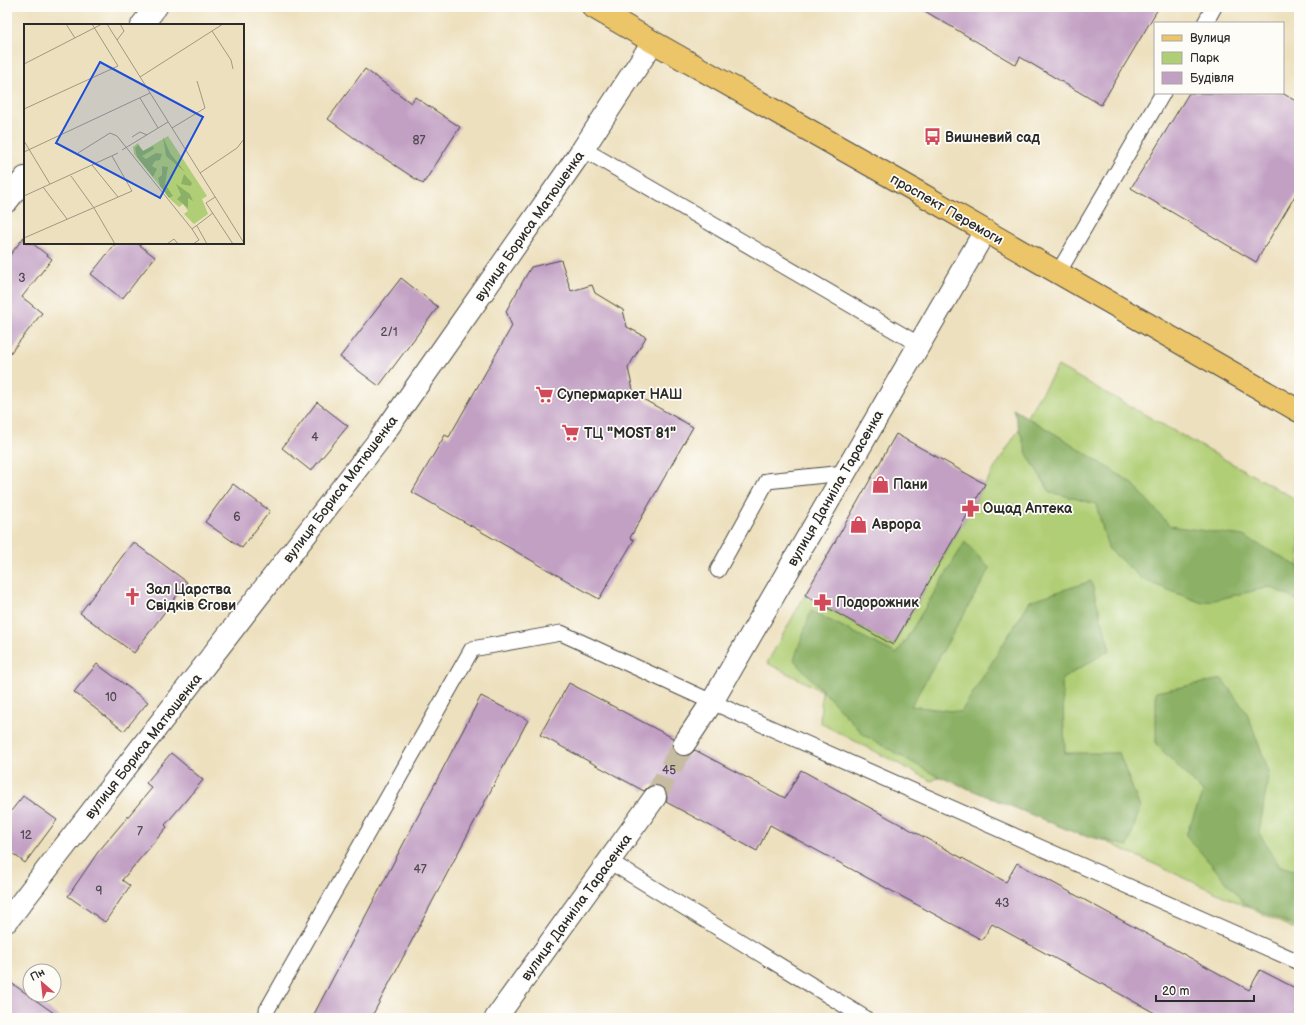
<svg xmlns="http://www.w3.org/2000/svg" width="1306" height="1025" font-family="'Balsamiq Sans',sans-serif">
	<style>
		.green { fill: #b0ce75; stroke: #6e7c50 }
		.forest { fill: #8cb166; stroke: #5c6e48 }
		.building { fill: #c2a0c4 }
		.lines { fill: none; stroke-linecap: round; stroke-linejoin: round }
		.minor-tunnel { stroke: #c6bca1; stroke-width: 22; stroke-dasharray: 22 11; stroke-linecap: butt }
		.service-casing { stroke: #484641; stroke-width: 17 }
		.minor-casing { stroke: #484641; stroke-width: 24 }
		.primary-casing { stroke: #484641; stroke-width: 24 }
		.service { stroke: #fff; stroke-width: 15 }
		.minor { stroke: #fff; stroke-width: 22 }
		.primary { stroke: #ecc569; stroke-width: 22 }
		.labels { text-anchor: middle; stroke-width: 3.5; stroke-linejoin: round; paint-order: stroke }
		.number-label { font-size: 12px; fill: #514851 }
		.poi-label { font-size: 14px; font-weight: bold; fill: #2b2b2b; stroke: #fdfcf7; text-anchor: start }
		.street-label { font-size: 14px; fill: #2b2b2b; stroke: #fdfcf7 }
		.inset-road { fill: none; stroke: #9f9883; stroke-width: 1 }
		.view { fill: #1d4ed8; fill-opacity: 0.15; stroke: #1d4ed8; stroke-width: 2 }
		.inset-edge { fill: none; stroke: #2b2b2b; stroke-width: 2 }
	</style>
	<rect width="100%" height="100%" fill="#fdfcf7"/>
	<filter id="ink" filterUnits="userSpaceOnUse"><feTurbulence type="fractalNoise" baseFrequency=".025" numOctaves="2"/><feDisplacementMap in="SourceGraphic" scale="8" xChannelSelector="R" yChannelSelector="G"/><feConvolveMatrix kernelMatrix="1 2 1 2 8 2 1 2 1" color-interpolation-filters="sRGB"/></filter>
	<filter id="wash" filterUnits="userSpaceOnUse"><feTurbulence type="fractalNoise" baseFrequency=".012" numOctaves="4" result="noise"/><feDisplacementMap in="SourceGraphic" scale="16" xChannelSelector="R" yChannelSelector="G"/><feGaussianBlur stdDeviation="0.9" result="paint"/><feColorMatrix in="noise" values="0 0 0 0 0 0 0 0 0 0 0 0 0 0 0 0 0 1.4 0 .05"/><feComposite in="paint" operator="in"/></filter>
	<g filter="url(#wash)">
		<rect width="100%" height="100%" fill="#ede0be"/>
		<path class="green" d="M1058,366L1299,501V931L951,770L932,781L820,723L822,691L767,663L805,595L893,645L985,484Z"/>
		<g class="forest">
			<path d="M1013,409L1067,441L1133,484L1170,526L1243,536L1299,567V601L1270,587L1202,603L1143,580L1108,548L1096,504L1050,492L1027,454Z"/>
			<path d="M965,542L990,569L911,706L961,712L1030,601L1091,581L1110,650L1062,679L1065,753H1119L1140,808L1128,846L1078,834L933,774L864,735L794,660L811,611L897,654Z"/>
			<path d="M1222,679L1247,713L1269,772L1259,833L1279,865L1299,872V928L1245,904L1186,835L1203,792L1156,744V692Z"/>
		</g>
		<g id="blocks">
			<g class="building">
				<path d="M918,7H1159L1101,105L1020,57L1016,65Z"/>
				<path d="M365,69L411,103L415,97L460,127L423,184L360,142L328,119Z"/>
				<path d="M1189,93H1282L1299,103V189L1256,262L1131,188Z"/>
				<path d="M24,237L25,243H32L52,259L22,297L42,313L7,357V259Z"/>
				<path d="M116,243H137L155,257L122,299L91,274Z"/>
				<path d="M561,260L571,291L592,285L595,293L623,310L627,327L646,337L628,368L634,394L693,427L630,538L634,540L599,599L412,492L445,435L449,437L512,326L506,311L531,267Z"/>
				<path d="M401,278L438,307L379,386L340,357Z"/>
				<path d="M317,402L348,426L311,471L282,448Z"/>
				<path d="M896,434L985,484L893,645L805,595Z"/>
				<path d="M233,484L270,511L242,548L205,522Z"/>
				<path d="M133,542L187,582L134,653L80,613Z"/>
				<path d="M97,664L148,702L124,731L74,692Z"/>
				<path d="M569,683L673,738L672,744L673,749L677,755L683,756L689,755L695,750L785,798L801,770L1006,882L1017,863L1249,990L1260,970L1299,990V1018H1164L992,924L982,940L770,825L757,851L666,802L667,798V792L662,787L656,785H650L644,791L540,735Z"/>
				<path d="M481,696L528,720L371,1018H312Z"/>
				<path d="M171,753L203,780L165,825L167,827L122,880L130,886L105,922L68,896L98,852L152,788L146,783Z"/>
				<path d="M23,796L57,820L25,863L7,849V816Z"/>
				<path d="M7,980L61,1018H7Z"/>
			</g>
		</g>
	</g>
	<g filter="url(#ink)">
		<use href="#blocks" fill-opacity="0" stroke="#484641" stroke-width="1"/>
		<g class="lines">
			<path class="minor-tunnel" d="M655,797L684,744"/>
			<defs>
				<g id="service">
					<path d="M1205,23L1214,7"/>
					<path d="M583,149L918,344"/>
					<path d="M1058,273L1163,93"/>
					<path d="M718,570L767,481L844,473"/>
					<path d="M609,861L865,1018"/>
					<path d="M267,1010L472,649L561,633L712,702L1299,962"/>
				</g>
				<g id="minor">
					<path d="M142,25L156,7"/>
					<path d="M7,201L25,178"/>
					<path d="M684,744L712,702L985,231"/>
					<path d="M7,921L379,440L583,149L653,42"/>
					<path d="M496,1018L655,797"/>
				</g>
				<path id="primary" d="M593,7L653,42L902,183L1299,411"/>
			</defs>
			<use href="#service" class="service-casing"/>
			<use href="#minor" class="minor-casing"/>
			<use href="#primary" class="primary-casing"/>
			<use href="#service" class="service"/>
			<use href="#minor" class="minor"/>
			<use href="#primary" class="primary"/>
		</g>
	</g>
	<defs>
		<symbol id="bus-bare" viewBox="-9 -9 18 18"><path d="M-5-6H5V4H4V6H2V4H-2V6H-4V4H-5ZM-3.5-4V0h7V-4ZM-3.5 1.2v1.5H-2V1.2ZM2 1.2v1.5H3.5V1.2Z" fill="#d1495b" stroke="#fdfcf7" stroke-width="2.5" paint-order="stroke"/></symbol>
		<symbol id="supermarket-bare" viewBox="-9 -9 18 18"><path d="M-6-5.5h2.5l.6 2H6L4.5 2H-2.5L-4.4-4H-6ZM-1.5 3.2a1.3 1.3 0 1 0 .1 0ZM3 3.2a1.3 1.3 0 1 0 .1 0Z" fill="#d1495b" stroke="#fdfcf7" stroke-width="2.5" paint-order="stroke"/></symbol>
		<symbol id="shop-bare" viewBox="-9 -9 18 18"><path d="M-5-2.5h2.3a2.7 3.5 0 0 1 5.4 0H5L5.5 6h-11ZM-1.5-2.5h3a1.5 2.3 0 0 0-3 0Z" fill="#d1495b" stroke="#fdfcf7" stroke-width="2.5" paint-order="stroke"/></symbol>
		<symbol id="pharmacy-bare" viewBox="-9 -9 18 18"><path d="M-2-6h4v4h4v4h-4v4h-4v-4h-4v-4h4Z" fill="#d1495b" stroke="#fdfcf7" stroke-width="2.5" paint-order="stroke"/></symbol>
		<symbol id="church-bare" viewBox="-9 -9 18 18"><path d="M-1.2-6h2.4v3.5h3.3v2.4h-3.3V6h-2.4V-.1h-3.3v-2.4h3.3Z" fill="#d1495b" stroke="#fdfcf7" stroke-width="2.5" paint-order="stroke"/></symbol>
	</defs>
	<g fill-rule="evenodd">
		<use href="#bus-bare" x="920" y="124" width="25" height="25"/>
		<use href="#supermarket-bare" x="532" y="382" width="25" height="25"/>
		<use href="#supermarket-bare" x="558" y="420" width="25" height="25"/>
		<use href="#shop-bare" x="868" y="472" width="25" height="25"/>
		<use href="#pharmacy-bare" x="958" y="496" width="25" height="25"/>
		<use href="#shop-bare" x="846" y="512" width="25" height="25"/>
		<use href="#church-bare" x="120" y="584" width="25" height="25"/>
		<use href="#pharmacy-bare" x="810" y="590" width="25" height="25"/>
	</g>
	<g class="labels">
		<g class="number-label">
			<text x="419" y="144">87</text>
			<text x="22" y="282">3</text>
			<text x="389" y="336">2/1</text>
			<text x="315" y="441">4</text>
			<text x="237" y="521">6</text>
			<text x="111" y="701">10</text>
			<text x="669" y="774">45</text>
			<text x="140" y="835">7</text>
			<text x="26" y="839">12</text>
			<text x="420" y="873">47</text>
			<text x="99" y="895">9</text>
			<text x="1002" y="907">43</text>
		</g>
		<g class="poi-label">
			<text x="945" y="142">Вишневий сад</text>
			<text x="557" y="399">Супермаркет НАШ</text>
			<text x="584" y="438">ТЦ "MOST 81"</text>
			<text x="893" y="489">Пани</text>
			<text x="983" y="513">Ощад Аптека</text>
			<text x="872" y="529">Аврора</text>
			<text x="146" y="594">Зал Царства<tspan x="146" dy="16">Свідків Єгови</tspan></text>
			<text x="836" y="607">Подорожник</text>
		</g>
		<g class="street-label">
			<text transform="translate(947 209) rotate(30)" y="5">проспект Перемоги</text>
			<text transform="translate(529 226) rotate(-55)" y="5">вулиця Бориса Матюшенка</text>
			<text transform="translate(835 488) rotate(-60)" y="5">вулиця Даниіла Тарасенка</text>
			<text transform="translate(340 489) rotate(-53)" y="5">вулиця Бориса Матюшенка</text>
			<text transform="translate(143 746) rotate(-52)" y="5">вулиця Бориса Матюшенка</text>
			<text transform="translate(576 907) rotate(-54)" y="5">вулиця Даниіла Тарасенка</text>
		</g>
	</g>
	<g transform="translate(24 24)">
		<rect width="220" height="220" fill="#ede0be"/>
		<path d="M144,112L183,172L178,175L184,190L170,200L160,190L164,187L159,180L155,183L147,176L110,130L109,123L114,119L119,127Z" fill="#b0ce75"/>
		<path d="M139,113L146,129L161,148L142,132ZM114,121L119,127L129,122L130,125L118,132L122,135L132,129L138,130L136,136L131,137L128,142L133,145L129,153L113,133L111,124ZM138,142L144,143L141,160L149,172L145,174L136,162L134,154L138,151ZM160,150L168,159L167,162L157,160ZM152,160L166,170L169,177L164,174V184L153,175L157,171Z" fill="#8cb166"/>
		<path class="inset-road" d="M42,0L51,14M83,0L220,219M188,7L207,36L209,45M93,16L100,7L96,0M0,40L78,0M116,53L199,0M116,74L134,104M0,85L94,42L68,0M148,104L181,84L173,57M108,113L116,108L123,111M0,117L26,160M98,126L144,98M0,128L126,69M54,129L86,109L93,112L168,205M68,141L94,173M176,149L213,124L220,115M47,152L70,184L91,220M19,163L43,195M0,172L94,129M191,173L182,179L209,220M173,202L183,220M0,214L108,167L88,132M143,220L150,215L154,220M169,220L175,216L168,205L189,189"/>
		<path class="view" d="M76,38L179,93L136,174L32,119Z"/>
		<rect width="220" height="220" class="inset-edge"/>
	</g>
	<rect width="1306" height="1025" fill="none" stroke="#fdfcf7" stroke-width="24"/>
	<rect x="1154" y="22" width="130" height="72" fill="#fdfcf7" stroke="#a9a8a5"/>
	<rect x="1162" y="35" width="20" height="6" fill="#ecc569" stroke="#a9a8a5"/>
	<text x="1190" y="42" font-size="12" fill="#2b2b2b">Вулиця</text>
	<rect x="1162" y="52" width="20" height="12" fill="#b0ce75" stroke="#a9a8a5"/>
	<text x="1190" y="62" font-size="12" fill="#2b2b2b">Парк</text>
	<rect x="1162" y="72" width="20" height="12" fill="#c2a0c4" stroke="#a9a8a5"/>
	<text x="1190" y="82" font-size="12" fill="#2b2b2b">Будівля</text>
	<g transform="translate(42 983) rotate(332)"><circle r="19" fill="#fdfcf7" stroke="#a9a8a5"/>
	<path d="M0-3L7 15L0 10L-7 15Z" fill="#d1495b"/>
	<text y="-6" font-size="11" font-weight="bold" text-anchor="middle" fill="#2b2b2b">Пн</text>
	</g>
	<path d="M1156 995v6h98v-6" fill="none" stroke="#2b2b2b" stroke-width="2"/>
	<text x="1162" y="995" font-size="12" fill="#2b2b2b" stroke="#fdfcf7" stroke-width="3" paint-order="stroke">20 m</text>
</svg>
